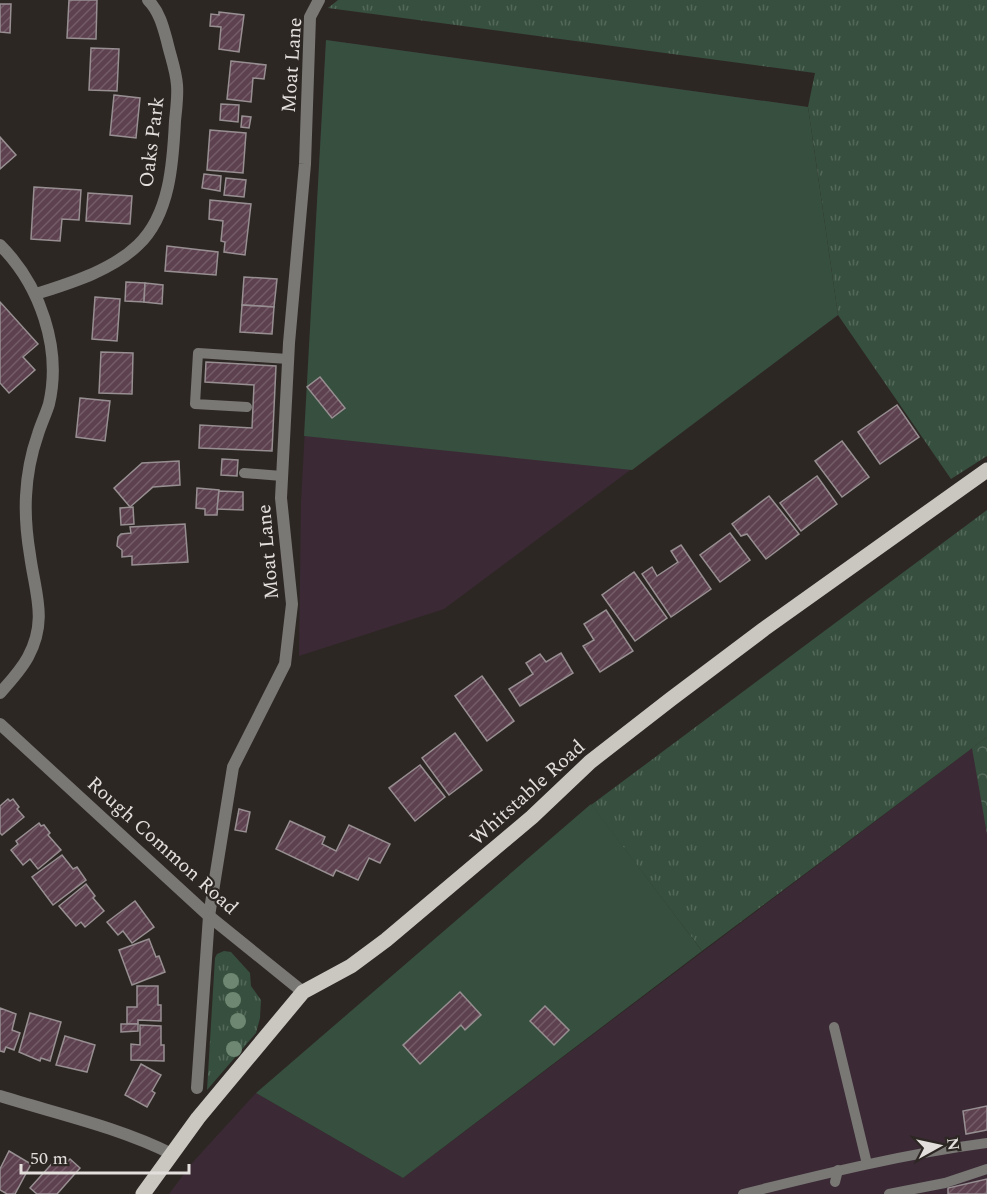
<svg xmlns="http://www.w3.org/2000/svg" width="987" height="1194" font-family="Spectral,serif">
	<style>
		.education { fill: #3b2a35 }
		.grass { fill: url(#grass-tufts) }
		.park { fill: url(#park-crowns) }
		.garden { fill: #374f3e; fill-rule: evenodd }
		.building { fill: url(#building-hatch); stroke: #978f92; stroke-width: 1.5 }
		.lines { fill: none; stroke-linecap: round; stroke-linejoin: round }
		.service { stroke: #797875; stroke-width: 10 }
		.minor { stroke: #797875; stroke-width: 12 }
		.tertiary { stroke: #797875; stroke-width: 12 }
		.primary { stroke: #cac7c1; stroke-width: 15 }
		.tree { fill: #6e8772 }
		.labels { text-anchor: middle; stroke-width: 4.5; stroke-linejoin: round; paint-order: stroke }
		.street-label { font-size: 20px; fill: #e3dfdd; stroke: #2d2724 }
	</style>
	<defs>
		<pattern id="grass-tufts" width="24" height="20" patternUnits="userSpaceOnUse" patternTransform="scale(1.5)"><rect width="24" height="20" fill="#374f3e"/><path d="M3 7l-1-3M5 7V3M7 7l1-3M15 17l-1-3M17 17v-4M19 17l1-3" fill="none" stroke="#546859"/></pattern>
		<pattern id="park-crowns" width="20" height="18" patternUnits="userSpaceOnUse" patternTransform="scale(1.5)"><rect width="20" height="18" fill="#374f3e"/><path d="M2 6a3 3 0 1 1 6 0M12 15a3 3 0 1 1 6 0" fill="none" stroke="#546859"/></pattern>
		<pattern id="building-hatch" width="6" height="6" patternUnits="userSpaceOnUse" patternTransform="scale(1.5)"><rect width="6" height="6" fill="#5d414e"/><path d="M-1 1l2-2M0 6l6-6M5 7l2-2" fill="none" stroke="#745c67"/></pattern>
	</defs>
	<rect width="100%" height="100%" fill="#2d2724"/>
	<g class="education">
		<path d="M326,40L808,107L838,315L444,609L299,656L301,503Z"/>
		<path d="M987,737V1194H169L193,1162L256,1093L403,1178Z"/>
	</g>
	<g class="grass">
		<path d="M338,0H987V456L951,479L838,315L808,107L815,73L328,8Z"/>
		<path d="M987,510V737L702,951L591,805Z"/>
		<path d="M224,951L231,952L250,973L251,986L261,1000L260,1018L256,1033L207,1090L215,958L217,954Z"/>
	</g>
	<path class="park" d="M987,737V834L972,748Z"/>
	<g class="garden">
		<path d="M326,40L808,107L838,315L632,470L304,436Z"/>
		<path d="M591,804L702,951L403,1178L256,1093ZM460,992L481,1015L465,1029L461,1025L420,1063L403,1045ZM545,1006L569,1030L554,1045L530,1020Z"/>
	</g>
	<g class="building">
		<path d="M69,0H97L96,39L67,38Z"/>
		<path d="M0,4H11L10,33L0,32Z"/>
		<path d="M219,12L244,15L239,52L219,49L221,27L210,26L211,14L219,15Z"/>
		<path d="M91,48L119,49L117,91L89,90Z"/>
		<path d="M231,61L266,65L264,79L253,78L251,102L227,99Z"/>
		<path d="M114,95L140,98L136,138L110,135Z"/>
		<path d="M221,104L239,105L238,122L220,120Z"/>
		<path d="M242,116L251,117L249,128L241,127Z"/>
		<path d="M210,130L246,133L243,173L207,170Z"/>
		<path d="M0,137L16,155L0,169Z"/>
		<path d="M204,174L221,176L220,191L202,188Z"/>
		<path d="M226,178L246,180L244,197L224,195Z"/>
		<path d="M34,187L81,190L79,220L62,219L60,241L31,239Z"/>
		<path d="M88,193L132,196L130,224L86,221Z"/>
		<path d="M210,200L251,204L245,255L224,252L225,242L221,241L223,221L209,219Z"/>
		<path d="M167,246L218,252L216,275L165,271Z"/>
		<path d="M244,277L277,279L274,307L242,305Z"/>
		<path d="M126,282L145,283L144,302L125,301Z"/>
		<path d="M145,283L163,285L162,304L144,302Z"/>
		<path d="M95,297L120,299L117,341L92,339Z"/>
		<path d="M0,302L38,344L23,357L35,370L9,393L0,383Z"/>
		<path d="M242,305L274,307L272,334L240,332Z"/>
		<path d="M101,352L133,353L132,394L99,393Z"/>
		<path d="M206,362L276,366L272,451L199,448L200,425L252,428L254,385L205,382Z"/>
		<path d="M320,377L345,408L332,418L307,387Z"/>
		<path d="M80,398L110,401L105,441L76,437Z"/>
		<path d="M897,405L919,437L880,464L858,432Z"/>
		<path d="M842,441L869,477L842,497L815,461Z"/>
		<path d="M222,459L238,460L237,476L221,475Z"/>
		<path d="M179,461L180,485L153,487L130,507L114,488L142,463Z"/>
		<path d="M817,476L837,504L801,531L780,503Z"/>
		<path d="M197,488L219,490L217,515H205V509L196,508Z"/>
		<path d="M219,491L243,492V510L217,509Z"/>
		<path d="M769,496L799,534L766,559L747,534L741,536L732,524Z"/>
		<path d="M133,507L134,524L121,525L120,508Z"/>
		<path d="M185,524L188,562L132,565V556L122,557V550L117,546L118,537L121,534L131,533L130,527Z"/>
		<path d="M730,533L750,560L720,582L700,555Z"/>
		<path d="M681,545L711,589L671,617L642,574L652,567L657,576L678,562L671,551Z"/>
		<path d="M634,572L667,618L635,641L602,595Z"/>
		<path d="M606,610L633,651L600,672L583,646L594,640L584,624Z"/>
		<path d="M561,653L573,673L520,706L509,689L533,674L526,663L540,654L546,662Z"/>
		<path d="M482,676L514,721L487,741L455,696Z"/>
		<path d="M455,733L482,770L449,795L422,758Z"/>
		<path d="M420,765L445,797L415,821L389,788Z"/>
		<path d="M8,799L10,801L13,799L19,807L17,809L24,817L2,835L0,833V806Z"/>
		<path d="M239,809L250,812L246,832L235,830Z"/>
		<path d="M290,821L325,837L322,844L336,851L349,825L390,844L380,863L369,858L358,880L336,870L333,876L276,849Z"/>
		<path d="M39,823L41,826L44,825L50,833L48,835L61,850L38,869L30,859L23,865L11,850L18,844L16,841Z"/>
		<path d="M62,855L73,869L77,867L86,880L53,905L32,877Z"/>
		<path d="M86,884L95,896L93,898L104,911L85,927L81,922L76,926L59,906Z"/>
		<path d="M135,901L154,927L132,943L123,931L118,935L107,922Z"/>
		<path d="M149,939L156,957L159,956L165,972L132,985L119,950Z"/>
		<path d="M137,986H158V1005H161V1021L138,1020V1024H127V1007H137Z"/>
		<path d="M460,992L481,1015L465,1030L461,1025L420,1064L403,1045Z"/>
		<path d="M545,1006L569,1030L554,1045L530,1021Z"/>
		<path d="M0,1008L16,1014L12,1030L20,1033L14,1050L6,1047L4,1052L0,1051Z"/>
		<path d="M30,1013L61,1022L50,1061L41,1058L40,1061L19,1052Z"/>
		<path d="M121,1024H138V1031L121,1032Z"/>
		<path d="M140,1025L161,1026V1045H164V1061L131,1060V1044L140,1045Z"/>
		<path d="M65,1036L95,1045L87,1072L56,1065Z"/>
		<path d="M141,1064L161,1075L152,1091L155,1093L147,1107L125,1095Z"/>
		<path d="M987,1106V1130L966,1134L963,1111Z"/>
		<path d="M9,1151L31,1164L15,1194H7L0,1190V1169Z"/>
		<path d="M57,1158L64,1165L70,1159L80,1168L57,1194H37L30,1188Z"/>
		<path d="M987,1179V1194H948V1188Z"/>
	</g>
	<g class="lines">
		<g class="service">
			<path d="M247,407L195,404L198,353L288,359"/>
			<path d="M244,473L282,476"/>
			<path d="M834,1027L867,1164"/>
			<path d="M835,1182L838,1170"/>
			<path d="M743,1194C823,1174 904,1154 987,1143"/>
			<path d="M889,1194L945,1183L987,1169"/>
		</g>
		<g class="minor">
			<path d="M0,245C40,285 62,348 49,404C46,414 41,424 38,434C31,454 27,475 26,496C25,515 27,537 30,555C35,593 48,620 28,657C21,670 10,682 0,693"/>
			<path d="M36,294C70,283 111,271 138,245C170,215 173,162 175,121C176,110 178,97 177,85C176,70 170,55 167,41C163,26 159,11 148,0"/>
			<path d="M197,1088L209,916L233,767L285,664L292,604L281,498L289,343L305,164L310,17L319,0"/>
			<path d="M0,1096C58,1114 118,1127 172,1154"/>
		</g>
		<path class="tertiary" d="M0,724L209,916L303,992"/>
		<path class="primary" d="M143,1194L198,1118L303,992L351,966L386,940L532,817L590,762L671,699L764,629L987,470"/>
	</g>
	<g class="tree">
		<circle cx="231" cy="981" r="8"/>
		<circle cx="233" cy="1000" r="8"/>
		<circle cx="238" cy="1021" r="8"/>
		<circle cx="234" cy="1049" r="8"/>
	</g>
	<g class="labels">
		<g class="street-label">
			<text transform="translate(291 65) rotate(-86)" y="7">Moat Lane</text>
			<text transform="translate(151 142) rotate(-83)" y="7">Oaks Park</text>
			<text transform="translate(267 552) rotate(-95)" y="7">Moat Lane</text>
			<text transform="translate(527 792) rotate(-42)" y="7">Whitstable Road</text>
			<text transform="translate(163 845) rotate(42)" y="7">Rough Common Road</text>
		</g>
	</g>
	<g transform="translate(939 1146) rotate(82)" stroke="#2d2724" stroke-width="4.5" paint-order="stroke">
	<path d="M0-4.5L10 22L0 15L-10 22Z" fill="#e3dfdd"/>
	<text y="-9" font-size="16" font-weight="bold" text-anchor="middle" fill="#e3dfdd">N</text>
	</g>
	<path d="M21 1164v9h168v-9" fill="none" stroke="#e3dfdd" stroke-width="3"/>
	<text x="30" y="1164" font-size="18" fill="#e3dfdd" stroke="#2d2724" stroke-width="4.5" paint-order="stroke">50 m</text>
</svg>
